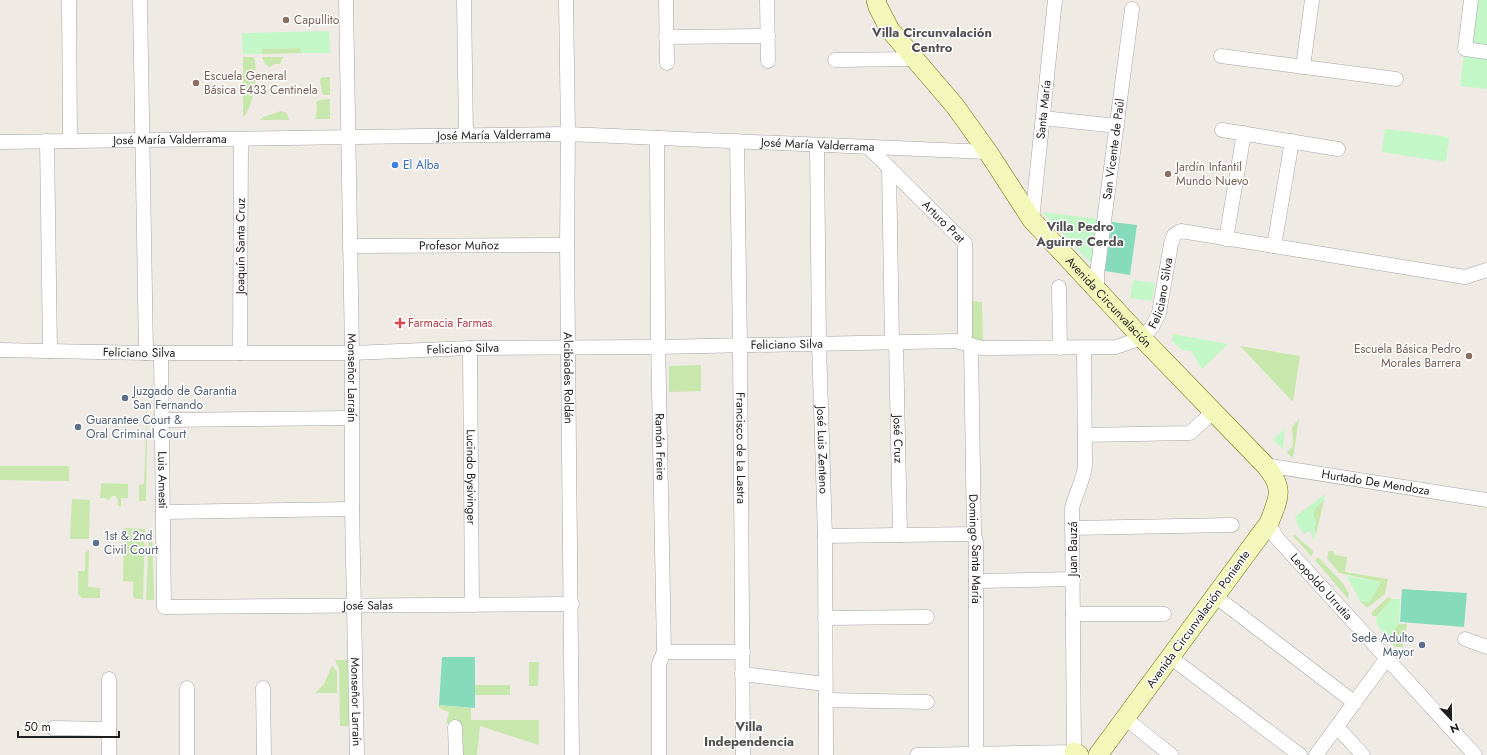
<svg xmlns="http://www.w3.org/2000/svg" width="1487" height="755" font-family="Jost,sans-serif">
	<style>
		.grass { fill: #c8e7ac }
		.park { fill: #c3f7c8 }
		.pitch { fill: #85dbbc }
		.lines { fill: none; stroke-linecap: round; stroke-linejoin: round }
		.street-casing { stroke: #a5a5a5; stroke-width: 15 }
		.secondary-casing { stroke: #647209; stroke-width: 20 }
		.street { stroke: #fff; stroke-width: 14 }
		.secondary { stroke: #f3f7ba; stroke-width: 19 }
		.education-dot { fill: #8d6e63; stroke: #fff; stroke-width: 1.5 }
		.shop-dot { fill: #3f7fe0; stroke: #fff; stroke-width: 1.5 }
		.health-dot { fill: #e0444e; stroke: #fff; stroke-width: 1.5 }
		.service-dot { fill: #5c6f8a; stroke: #fff; stroke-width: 1.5 }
		.labels { text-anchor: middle; stroke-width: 3; stroke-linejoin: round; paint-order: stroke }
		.education-label { font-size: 12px; fill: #785e54; stroke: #fff; text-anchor: start }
		.street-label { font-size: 12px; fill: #1e1e1e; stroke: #fff }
		.shop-label { font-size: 12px; fill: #366cbe; stroke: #fff; text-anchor: start }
		.health-label { font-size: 12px; fill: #be3a42; stroke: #fff; text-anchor: start }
		.service-label { font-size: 12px; fill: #4e5e75; stroke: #fff; text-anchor: start }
		.neighbourhood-label { font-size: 13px; font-weight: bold; fill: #515151; stroke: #fff }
	</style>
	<rect width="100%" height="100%" fill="#efebe4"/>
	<g class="grass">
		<path d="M301,48V53L262,54V49Z"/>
		<path d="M243,57H254C258,71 254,108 243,117Z"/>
		<path d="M262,57H283L280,64H274L270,67L265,64Z"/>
		<path d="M324,77H330V95H323L320,82L321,78Z"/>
		<path d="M330,99V119H315L317,109L316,102L319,100Z"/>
		<path d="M281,111L287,113L289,120H260L263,117Z"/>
		<path d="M971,301L982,302L983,342L971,337Z"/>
		<path d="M1240,346L1300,356L1293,402Z"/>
		<path d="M701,365V391L669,392V366Z"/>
		<path d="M148,383L146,501H139V485L144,484Z"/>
		<path d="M1299,419L1293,458L1287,453L1293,445L1292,427Z"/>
		<path d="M0,466H69V481L0,480Z"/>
		<path d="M101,483L128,484V498H121V506H118V500L116,496H112L109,500H106L107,498H100Z"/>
		<path d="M72,499L90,500L89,539H70Z"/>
		<path d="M1324,500L1316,535L1314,527L1316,524L1314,517V509Z"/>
		<path d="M124,528L145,529L143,599H135V597H133V582L123,581Z"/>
		<path d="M149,529H152L154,600H146Z"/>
		<path d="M1295,535L1313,551L1312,557L1293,536Z"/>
		<path d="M89,550L88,587L100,588V598H82L78,594V571H85V553Z"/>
		<path d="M1329,551H1333L1335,555L1347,557L1345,572L1388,579L1385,594L1367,608L1360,601L1369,602L1381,582L1339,573L1327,558Z"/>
		<path d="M1318,557L1342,582L1349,594L1348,599L1315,560Z"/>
		<path d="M1388,597L1392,599L1377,616H1372V612Z"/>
		<path d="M1399,624H1407L1403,647H1395L1389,641L1390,636Z"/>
		<path d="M335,660H349L350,726H340L339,669Z"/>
		<path d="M529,662H539L538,686H529Z"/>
		<path d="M332,665L337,672V693H315L324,684Z"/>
		<rect x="475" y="685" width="35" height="10"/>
		<path d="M439,705L471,708V720H539V745L480,726L477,755H458V725L446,724L449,712L439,708Z"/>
	</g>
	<g class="park">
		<path d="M1471,0H1487V89L1460,86Z"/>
		<path d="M329,31L330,53H301L300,48L262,49V54H243L242,33Z"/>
		<path d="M1385,129L1449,137L1446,162L1382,152Z"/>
		<path d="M1042,212L1099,219L1093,265Z"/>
		<path d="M1133,280L1155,283L1152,301L1130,298Z"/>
		<path d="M1173,334L1228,344L1202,369L1191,351L1182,350L1172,341Z"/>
		<path d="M1285,428L1283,449L1273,440Z"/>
		<path d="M1325,494L1324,500L1314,510V517L1316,524C1313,529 1316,535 1314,541L1310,531L1304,534L1299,528L1295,517Z"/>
		<path d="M1347,576L1381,582L1369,602L1360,601Z"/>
		<path d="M1392,599H1400L1399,624L1390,636H1385L1376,622V618Z"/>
	</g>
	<g class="pitch">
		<path d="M1112,222L1137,225L1130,275L1105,271Z"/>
		<path d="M1402,589L1467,593L1464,627L1400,622Z"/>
		<path d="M442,657H475V708L439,705Z"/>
	</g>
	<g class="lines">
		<defs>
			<g id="street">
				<path d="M69,0L70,141"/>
				<path d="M140,0L146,353"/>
				<path id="s1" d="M346,0L352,353V509L357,755"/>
				<path d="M464,0L466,135"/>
				<path id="s2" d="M566,0L568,134L567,245L572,755"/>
				<path d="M666,0L667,63"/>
				<path d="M767,0L768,61"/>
				<path d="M1471,0L1465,49L1487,52"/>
				<path d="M666,37L768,36"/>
				<path d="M1221,56L1396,79"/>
				<path d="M835,60L913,59"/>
				<path d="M1303,67L1312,0"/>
				<path d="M1043,118L1117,126"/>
				<path d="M1222,130L1338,149"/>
				<path id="s3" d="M657,138L658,337L664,652L659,664V755"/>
				<path d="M47,141L50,351"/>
				<path id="s4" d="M737,141L740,346L743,755"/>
				<path id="s5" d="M0,142L568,134L988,152"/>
				<path id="s6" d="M817,145L819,344L825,536L826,755"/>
				<path id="s7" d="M868,147L965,243V343"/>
				<path d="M889,167L892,343"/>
				<path id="s8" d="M1032,220L1055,0"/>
				<path d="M1226,239L1244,133"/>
				<path id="s9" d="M350,246L567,245"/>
				<path d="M1274,246L1292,141"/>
				<path d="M1059,287L1060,348"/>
				<path id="s10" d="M1097,290V274L1132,9"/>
				<path id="s11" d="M896,343L900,535"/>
				<path id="s12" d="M971,345L974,534L976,542V753"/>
				<path id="s13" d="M470,348L472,605"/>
				<path id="s14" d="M0,350L146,353H352L470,348L658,347L956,341L982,348L1116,347L1142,338L1152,327L1159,313L1171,244L1174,235L1181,231L1465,277L1487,270"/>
				<path id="s15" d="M161,353L164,607L572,604"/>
				<path id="s16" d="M240,353L241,139"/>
				<path d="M162,420L352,418"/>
				<path d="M1085,435L1190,433L1214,411"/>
				<path id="s17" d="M1265,465L1487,500"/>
				<path d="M163,512L352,509"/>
				<path id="s18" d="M1269,523L1276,537L1475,755"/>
				<path d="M1072,528L1232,525"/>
				<path d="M825,536L974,534"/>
				<path d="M976,581L1073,579"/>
				<path d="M1215,596L1355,703"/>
				<path d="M1073,614H1164"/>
				<path d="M825,618L927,617"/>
				<path d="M1465,639L1487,647"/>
				<path d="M664,652H743"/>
				<path d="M1170,657L1300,755"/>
				<path d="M742,674L825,684"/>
				<path d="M109,679V755"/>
				<path d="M187,688V755"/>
				<path d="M263,688L264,755"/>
				<path d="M826,700L927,702"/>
				<path d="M1125,718L1171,755"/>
				<path d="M455,727L456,755"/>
				<path d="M1337,727L1363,755"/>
				<path d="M53,728L109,729"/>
				<path d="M917,755L1074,752L1072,508C1076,493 1083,481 1085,466L1084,348"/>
				<path d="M1316,755L1387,658"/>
			</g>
			<g id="secondary">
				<path id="s19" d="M876,0L878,7L890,30L955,106L988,152L1032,220L1142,338L1265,465C1285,488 1279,497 1269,523L1098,755"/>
				<path d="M1074,752L1079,755"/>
			</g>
		</defs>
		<use href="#street" class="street-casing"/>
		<use href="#secondary" class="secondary-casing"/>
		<use href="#street" class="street"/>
		<use href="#secondary" class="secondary"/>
	</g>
	<g class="education-dot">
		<circle cx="286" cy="20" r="4"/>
		<circle cx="196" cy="83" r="4"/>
		<circle cx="1168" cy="174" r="4"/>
		<circle cx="1469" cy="356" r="4"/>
	</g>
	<circle class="shop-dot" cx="395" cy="165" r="4"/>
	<path class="health-dot" d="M398 317h4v4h4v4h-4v4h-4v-4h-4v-4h4z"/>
	<g class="service-dot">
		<circle cx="125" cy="398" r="4"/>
		<circle cx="78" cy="427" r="4"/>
		<circle cx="96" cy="543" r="4"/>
		<circle cx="1422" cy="645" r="4"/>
	</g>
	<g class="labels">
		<g class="education-label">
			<text x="294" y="24">Capullito</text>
			<text x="204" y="80">Escuela General<tspan x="204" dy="14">Básica E433 Centinela</tspan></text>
			<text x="1176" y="171">Jardín Infantil<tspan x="1176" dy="14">Mundo Nuevo</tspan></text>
			<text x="1461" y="353" text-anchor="end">Escuela Básica Pedro<tspan x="1461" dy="14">Morales Barrera</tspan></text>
		</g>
		<g class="street-label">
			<text dy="4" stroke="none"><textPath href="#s8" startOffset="111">Santa María</textPath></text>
			<text dy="4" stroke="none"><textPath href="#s5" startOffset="494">José María Valderrama</textPath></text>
			<text dy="4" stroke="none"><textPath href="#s5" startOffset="170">José María Valderrama</textPath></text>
			<text dy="4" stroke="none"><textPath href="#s5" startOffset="818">José María Valderrama</textPath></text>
			<text dy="4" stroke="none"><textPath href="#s10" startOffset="142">San Vicente de Paúl</textPath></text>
			<text dy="4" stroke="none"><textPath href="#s7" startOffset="106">Arturo Prat</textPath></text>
			<text dy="4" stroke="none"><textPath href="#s16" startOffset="107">Joaquín Santa Cruz</textPath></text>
			<text dy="4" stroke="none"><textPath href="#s9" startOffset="109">Profesor Muñoz</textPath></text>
			<text dy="4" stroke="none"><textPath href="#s14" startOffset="1195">Feliciano Silva</textPath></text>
			<text dy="4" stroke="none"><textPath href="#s19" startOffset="383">Avenida Circunvalación</textPath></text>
			<text dy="4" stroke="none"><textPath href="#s14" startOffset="787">Feliciano Silva</textPath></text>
			<text dy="4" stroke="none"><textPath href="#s14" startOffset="463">Feliciano Silva</textPath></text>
			<text dy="4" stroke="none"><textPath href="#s14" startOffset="139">Feliciano Silva</textPath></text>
			<text dy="4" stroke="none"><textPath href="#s2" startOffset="378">Alcibíades Roldán</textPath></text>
			<text dy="4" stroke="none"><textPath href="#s1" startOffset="378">Monseñor Larraín</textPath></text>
			<text dy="4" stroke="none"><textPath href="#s11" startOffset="96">José Cruz</textPath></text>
			<text dy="4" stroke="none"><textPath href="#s3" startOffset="309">Ramón Freire</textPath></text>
			<text dy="4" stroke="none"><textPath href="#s4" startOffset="307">Francisco de La Lastra</textPath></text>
			<text dy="4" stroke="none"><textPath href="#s6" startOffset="305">José Luis Zenteno</textPath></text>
			<text dy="4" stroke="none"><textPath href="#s13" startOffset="129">Lucindo Bysivinger</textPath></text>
			<text dy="4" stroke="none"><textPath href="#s15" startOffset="127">Luis Amesti</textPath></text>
			<text dy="4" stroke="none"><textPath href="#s17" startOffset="112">Hurtado De Mendoza</textPath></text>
			<text dy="4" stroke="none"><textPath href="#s12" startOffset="204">Domingo Santa María</textPath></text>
			<text transform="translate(1073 549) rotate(-90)" y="4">Juan Bauzá</text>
			<text dy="4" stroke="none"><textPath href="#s18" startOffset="83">Leopoldo Urrutia</textPath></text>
			<text dy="4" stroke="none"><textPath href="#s15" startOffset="458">José Salas</textPath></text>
			<text transform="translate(1198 619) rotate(-54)" y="4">Avenida Circunvalación Poniente</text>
			<text dy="4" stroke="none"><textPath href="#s1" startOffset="702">Monseñor Larraín</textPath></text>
		</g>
		<g class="shop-label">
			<text x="403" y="169">El Alba</text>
		</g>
		<g class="health-label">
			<text x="408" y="327">Farmacia Farmas</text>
		</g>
		<g class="service-label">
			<text x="133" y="395">Juzgado de Garantia<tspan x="133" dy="14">San Fernando</tspan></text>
			<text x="86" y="424">Guarantee Court &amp;<tspan x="86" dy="14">Oral Criminal Court</tspan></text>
			<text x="104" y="540">1st &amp; 2nd<tspan x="104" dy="14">Civil Court</tspan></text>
			<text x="1414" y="642" text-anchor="end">Sede Adulto<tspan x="1414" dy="14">Mayor</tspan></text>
		</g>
		<g class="neighbourhood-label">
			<text x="932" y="37">Villa Circunvalación<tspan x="932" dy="15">Centro</tspan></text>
			<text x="1080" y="231">Villa Pedro<tspan x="1080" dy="15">Aguirre Cerda</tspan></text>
			<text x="749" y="731">Villa<tspan x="749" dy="15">Independencia</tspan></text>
		</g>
	</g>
	<g transform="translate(1451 719) rotate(158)" stroke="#ffffff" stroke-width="3" paint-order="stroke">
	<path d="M0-3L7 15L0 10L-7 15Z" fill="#1e1e1e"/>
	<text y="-6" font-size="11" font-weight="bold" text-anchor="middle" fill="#1e1e1e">N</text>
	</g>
	<path d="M18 731v6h101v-6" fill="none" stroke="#1e1e1e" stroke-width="2"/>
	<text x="24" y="731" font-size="12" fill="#1e1e1e" stroke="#ffffff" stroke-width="3" paint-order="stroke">50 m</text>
</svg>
